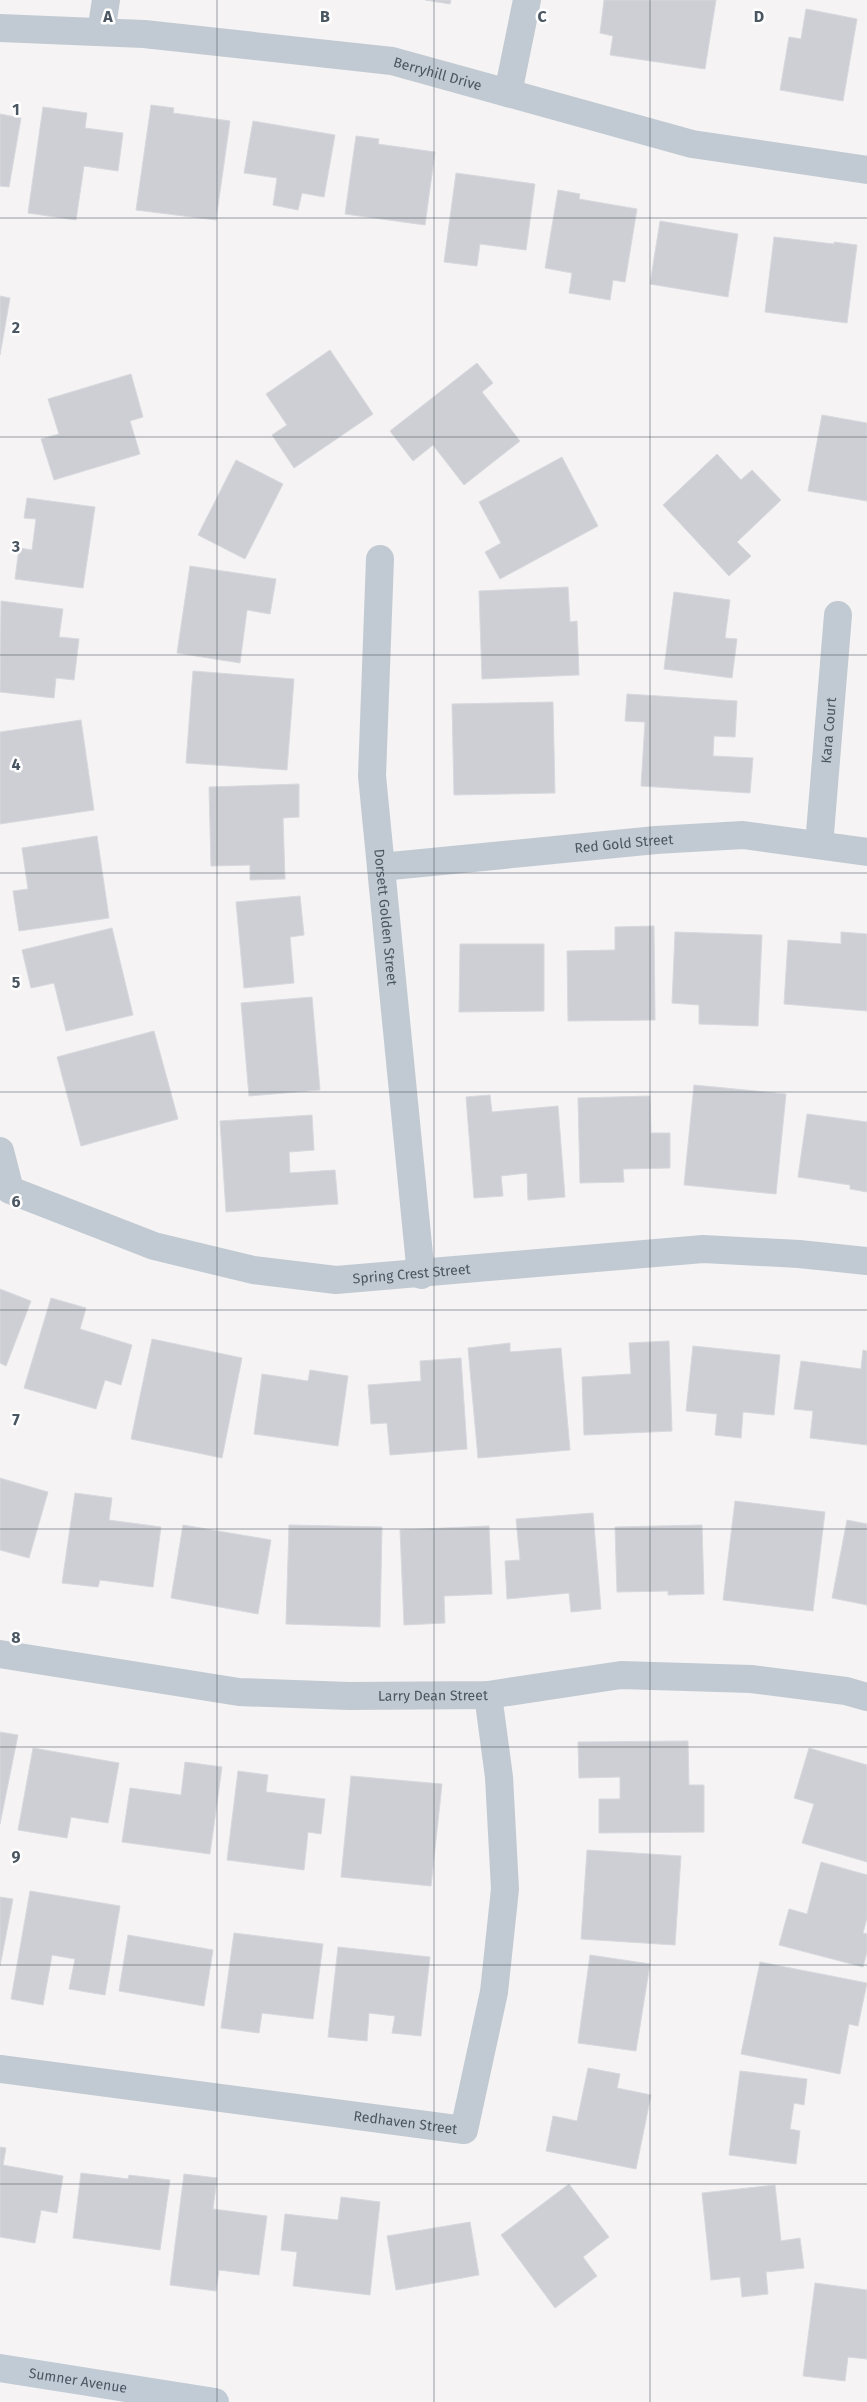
<svg xmlns="http://www.w3.org/2000/svg" width="867" height="2402" font-family="'Fira Sans',sans-serif">
	<style>
		.building { fill: #cdcfd5; stroke: #d7d9de }
		.lines { fill: none; stroke-linecap: round; stroke-linejoin: round }
		.minor { stroke: #c1cad2; stroke-width: 28 }
		.secondary { stroke: #c1cbd6; stroke-width: 28 }
		.grid { fill: none; stroke: #4a5661; stroke-width: 1; stroke-opacity: 0.55 }
		.labels { text-anchor: middle; stroke-width: 5; stroke-linejoin: round; paint-order: stroke }
		.street-label { font-size: 14px; fill: #4a5661; stroke: #fff }
		.grid-label { font-size: 16px; text-anchor: middle; font-weight: bold; fill: #4a5661; stroke: #fff; stroke-width: 5; stroke-linejoin: round; paint-order: stroke }
	</style>
	<rect width="100%" height="100%" fill="#f5f3f3"/>
	<g class="building">
		<path d="M425,0H451L450,4Z"/>
		<path d="M604,0H716L705,69L610,55L613,36L600,33Z"/>
		<path d="M806,9L857,19L843,101L780,90L789,37L801,39Z"/>
		<path d="M151,105L174,108L173,113L230,121L216,220L136,210Z"/>
		<path d="M43,107L87,113L85,128L123,133L118,171L84,166L76,220L28,213Z"/>
		<path d="M0,114L21,118L9,187L0,186Z"/>
		<path d="M253,121L335,135L324,197L302,193L298,210L273,205L277,178L244,173Z"/>
		<path d="M356,136L379,139L378,144L435,152L425,225L345,214Z"/>
		<path d="M456,173L535,184L526,250L480,244L477,266L444,262Z"/>
		<path d="M558,190L580,194L579,199L637,209L625,282L613,280L610,300L569,293L572,273L545,268Z"/>
		<path d="M660,221L738,234L728,297L650,284Z"/>
		<path d="M774,237L834,244V242L857,245L847,323L765,312Z"/>
		<path d="M0,296L10,298L0,355Z"/>
		<path d="M330,350L373,414L294,468L272,435L287,425L266,394Z"/>
		<path d="M477,363L493,383L482,392L520,441L464,485L433,445L413,461L390,431Z"/>
		<path d="M131,374L143,417L130,421L140,454L54,480L41,439L59,434L48,399Z"/>
		<path d="M822,415L867,423V501L808,491Z"/>
		<path d="M717,454L741,480L752,470L781,500L737,542L751,556L729,576L663,505Z"/>
		<path d="M562,457L598,526L500,579L485,552L501,543L479,502Z"/>
		<path d="M236,460L283,484L245,559L198,535Z"/>
		<path d="M27,498L95,507L83,588L15,579L19,548L32,550L36,519L24,518Z"/>
		<path d="M190,566L276,579L270,614L247,610L240,663L177,653Z"/>
		<path d="M568,587L570,622L577,621L579,675L482,679L479,591Z"/>
		<path d="M674,592L730,600L725,638L737,639L732,678L664,669Z"/>
		<path d="M1,601L63,609L59,637L79,639L74,680L56,678L54,698L0,692Z"/>
		<path d="M193,671L294,679L287,770L186,763Z"/>
		<path d="M627,694L737,701L735,737L714,736L713,756L753,758L750,793L641,786L645,722L625,721Z"/>
		<path d="M553,702L555,793L454,795L452,704Z"/>
		<path d="M81,720L94,810L0,824V732Z"/>
		<path d="M299,784V817L283,818L285,879L250,880V865L211,866L209,787Z"/>
		<path d="M97,836L109,918L19,931L13,891L28,889L22,848Z"/>
		<path d="M300,896L304,935L290,937L294,983L244,988L236,902Z"/>
		<path d="M654,926L655,1020L568,1021L567,951L615,950V927Z"/>
		<path d="M112,928L133,1015L66,1031L54,983L31,988L22,950Z"/>
		<path d="M675,932L762,935L758,1026L699,1024V1005L672,1003Z"/>
		<path d="M841,932L867,934V1011L784,1004L788,940L841,944Z"/>
		<path d="M460,944H544V1011L459,1012Z"/>
		<path d="M312,997L320,1090L249,1096L241,1003Z"/>
		<path d="M154,1031L178,1119L81,1146L57,1057Z"/>
		<path d="M694,1085L786,1094L776,1194L684,1185Z"/>
		<path d="M490,1095L492,1112L558,1106L565,1197L528,1200L527,1173L501,1176L503,1196L474,1198L466,1097Z"/>
		<path d="M650,1096L651,1133H670V1168L623,1169L624,1182L580,1183L578,1098Z"/>
		<path d="M807,1114L867,1122V1192L850,1189V1185L798,1177Z"/>
		<path d="M312,1115L314,1150L289,1152L290,1173L335,1170L338,1204L226,1212L220,1121Z"/>
		<path d="M0,1289L31,1301L6,1366L0,1363Z"/>
		<path d="M51,1298L86,1308L80,1329L132,1345L121,1385L105,1380L96,1409L24,1388Z"/>
		<path d="M152,1339L242,1358L222,1458L131,1439Z"/>
		<path d="M669,1341L672,1431L584,1435L582,1377L631,1374L629,1343Z"/>
		<path d="M510,1343V1352L561,1348L570,1450L478,1458L468,1348Z"/>
		<path d="M693,1346L780,1355L774,1415L743,1412L741,1438L715,1435L717,1414L686,1411Z"/>
		<path d="M863,1350L867,1351V1445L810,1438L813,1411L794,1409L801,1361L861,1369Z"/>
		<path d="M461,1358L467,1449L390,1455L387,1423L371,1424L368,1385L421,1381L420,1361Z"/>
		<path d="M310,1370L348,1376L338,1446L254,1434L262,1374L308,1381Z"/>
		<path d="M0,1478L48,1492L29,1558L0,1550Z"/>
		<path d="M75,1493L112,1498L109,1520L161,1527L153,1587L100,1580L98,1587L62,1583Z"/>
		<path d="M735,1501L825,1512L813,1611L723,1600Z"/>
		<path d="M593,1513L601,1609L571,1612L569,1593L507,1599L505,1561L520,1560L516,1519Z"/>
		<path d="M847,1520L867,1524V1605L832,1598Z"/>
		<path d="M183,1525L271,1540L258,1614L171,1598Z"/>
		<path d="M289,1525L382,1527L380,1627L286,1624Z"/>
		<path d="M702,1525L704,1594L668,1595V1591L617,1592L615,1527Z"/>
		<path d="M489,1526L492,1594L444,1596L445,1623L404,1625L400,1530Z"/>
		<path d="M0,1732L18,1735L0,1824Z"/>
		<path d="M688,1741L689,1785H704V1832L599,1833V1799H620V1777L579,1778L578,1742Z"/>
		<path d="M33,1748L119,1763L108,1823L71,1817L67,1838L18,1830Z"/>
		<path d="M809,1748L867,1765V1862L802,1843L814,1804L794,1798Z"/>
		<path d="M185,1762L222,1767L210,1854L122,1842L130,1788L181,1795Z"/>
		<path d="M238,1771L268,1775L266,1792L325,1799L321,1834L308,1832L304,1870L227,1860Z"/>
		<path d="M351,1776L442,1784L431,1886L341,1877Z"/>
		<path d="M587,1850L681,1856L675,1945L581,1939Z"/>
		<path d="M821,1862L867,1875V1918L863,1933L867,1934V1952L863,1967L779,1945L789,1909L807,1914Z"/>
		<path d="M30,1891L120,1906L105,1995L69,1989L75,1959L52,1955L43,2005L11,1999Z"/>
		<path d="M0,1897L13,1899L0,1966Z"/>
		<path d="M234,1933L323,1944L313,2019L262,2013L259,2033L221,2028Z"/>
		<path d="M128,1935L213,1950L204,2006L119,1991Z"/>
		<path d="M338,1947L430,1957L421,2036L392,2033L395,2016L369,2013L367,2041L328,2037Z"/>
		<path d="M590,1955L650,1964L636,2051L578,2043Z"/>
		<path d="M760,1962L867,1983L858,2026L849,2024L840,2074L741,2054Z"/>
		<path d="M588,2068L620,2074L617,2088L651,2095L636,2169L546,2151L553,2116L577,2121Z"/>
		<path d="M740,2071L807,2079L804,2105L794,2103L790,2129L800,2131L796,2164L729,2155Z"/>
		<path d="M0,2147L6,2148L3,2165L63,2176L57,2213L41,2210L35,2243L0,2237Z"/>
		<path d="M81,2173L128,2179L129,2175L170,2180L160,2250L73,2238Z"/>
		<path d="M184,2174L217,2178L213,2209L267,2216L259,2275L219,2270L216,2291L170,2285Z"/>
		<path d="M569,2184L609,2237L583,2257L597,2276L555,2308L501,2235Z"/>
		<path d="M775,2185L781,2241L800,2238L804,2268L766,2272L768,2294L742,2297L740,2277L711,2280L702,2193Z"/>
		<path d="M341,2197L380,2202L370,2295L293,2286L297,2252L281,2250L285,2214L338,2220Z"/>
		<path d="M470,2222L479,2275L396,2290L387,2236Z"/>
		<path d="M815,2283L867,2290V2359L848,2357L845,2381L803,2376Z"/>
	</g>
	<g class="lines">
		<g class="minor">
			<path id="s1" d="M0,28L144,34L392,61L692,144L867,170"/>
			<path d="M101,32L106,0"/>
			<path d="M508,93L527,0"/>
			<path id="s2" d="M380,559L372,776L421,1275"/>
			<path id="s3" d="M819,845L838,615"/>
			<path id="s4" d="M381,867L656,840L743,835L867,852"/>
			<path id="s5" d="M0,1151L10,1190L154,1246L253,1270L336,1280L703,1249L799,1254L867,1261"/>
			<path id="s6" d="M0,1654L239,1692L349,1696L488,1695L621,1675L751,1679L846,1691L867,1697"/>
			<path id="s7" d="M0,2069L464,2130L494,1992L505,1889L499,1777L488,1695"/>
		</g>
		<path class="secondary" id="s8" d="M0,2368L215,2402"/>
	</g>
	<path class="grid" d="M217,0V2402M434,0V2402M650,0V2402M0,218H867M0,437H867M0,655H867M0,873H867M0,1092H867M0,1310H867M0,1529H867M0,1747H867M0,1965H867M0,2184H867"/>
	<g class="labels">
		<g class="street-label">
			<text dy="5" stroke="none"><textPath href="#s1" startOffset="441">Berryhill Drive</textPath></text>
			<text dy="5" stroke="none"><textPath href="#s3" startOffset="115">Kara Court</textPath></text>
			<text dy="5" stroke="none"><textPath href="#s4" startOffset="244">Red Gold Street</textPath></text>
			<text dy="5" stroke="none"><textPath href="#s2" startOffset="359">Dorsett Golden Street</textPath></text>
			<text dy="5" stroke="none"><textPath href="#s5" startOffset="456">Spring Crest Street</textPath></text>
			<text dy="5" stroke="none"><textPath href="#s6" startOffset="436">Larry Dean Street</textPath></text>
			<text dy="5" stroke="none"><textPath href="#s7" startOffset="409">Redhaven Street</textPath></text>
			<text dy="5" stroke="none"><textPath href="#s8" startOffset="79">Sumner Avenue</textPath></text>
		</g>
	</g>
	<g class="grid-label">
		<text x="108" y="22">A</text>
		<text x="325" y="22">B</text>
		<text x="542" y="22">C</text>
		<text x="759" y="22">D</text>
		<text x="16" y="115">1</text>
		<text x="16" y="333">2</text>
		<text x="16" y="552">3</text>
		<text x="16" y="770">4</text>
		<text x="16" y="988">5</text>
		<text x="16" y="1207">6</text>
		<text x="16" y="1425">7</text>
		<text x="16" y="1643">8</text>
		<text x="16" y="1862">9</text>
	</g>
</svg>
